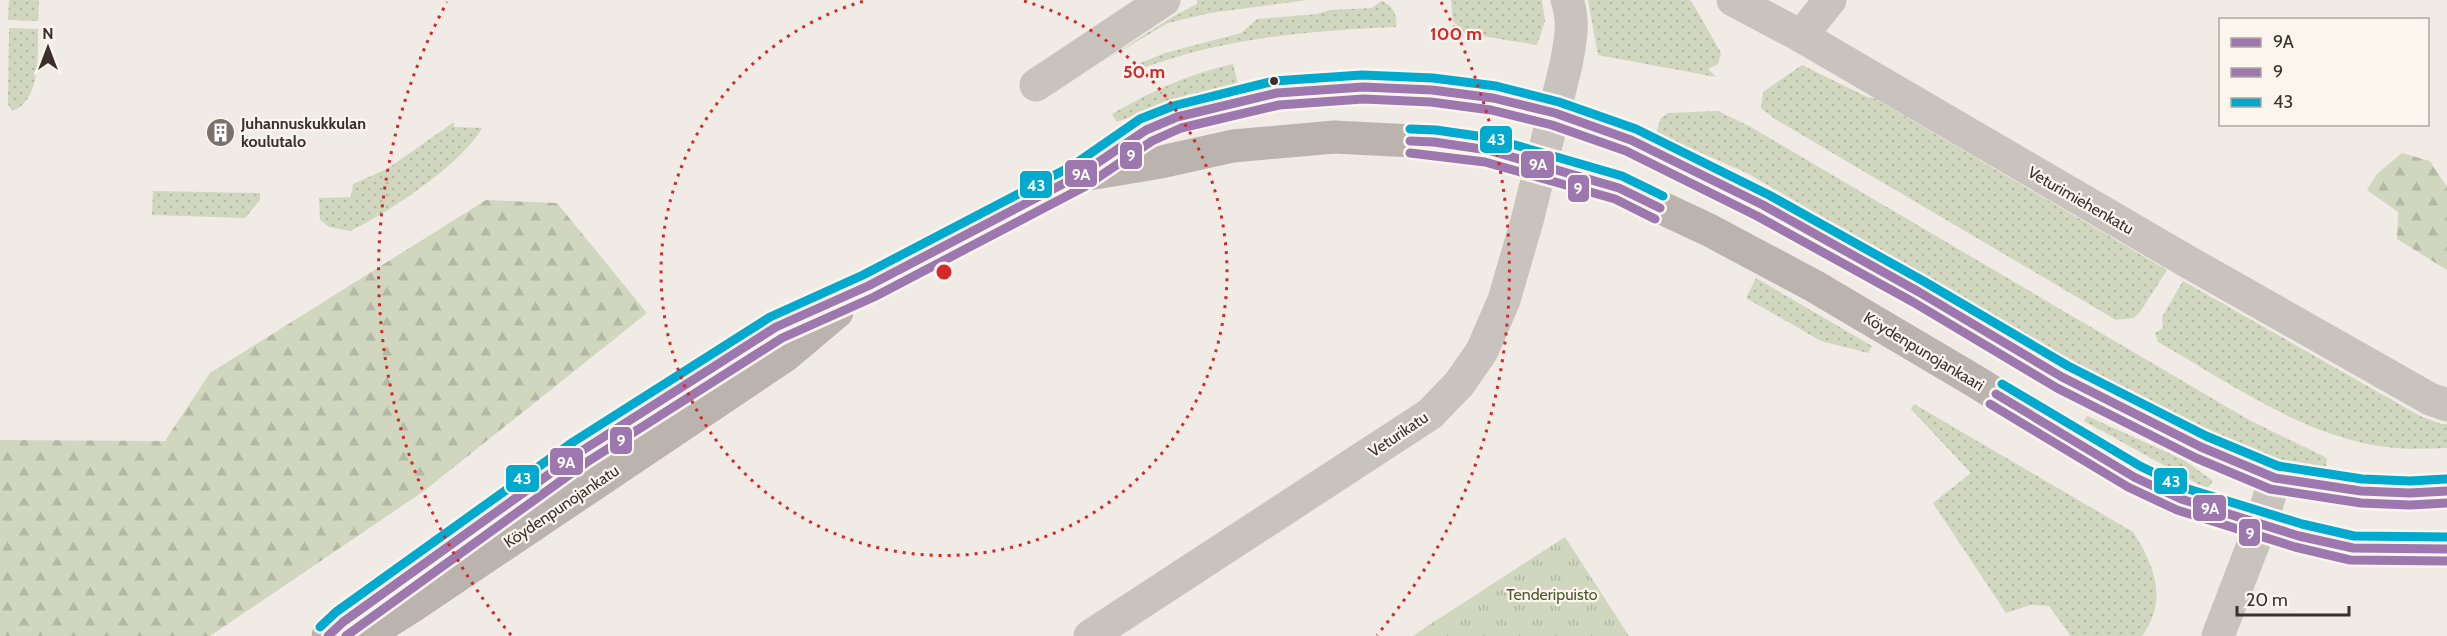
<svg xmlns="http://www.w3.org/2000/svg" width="2447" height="636" font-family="Cabin,sans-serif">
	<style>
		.grass { fill: url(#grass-dots) }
		.forest { fill: url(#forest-firs) }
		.park { fill: url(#park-tufts) }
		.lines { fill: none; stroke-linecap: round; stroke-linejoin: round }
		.minor { stroke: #c9c3be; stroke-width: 33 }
		.secondary { stroke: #bab3ae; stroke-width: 33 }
		.bus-1-casing { stroke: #fbf5ee; stroke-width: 14 }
		.bus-2-casing { stroke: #fbf5ee; stroke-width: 14 }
		.bus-3-casing { stroke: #fbf5ee; stroke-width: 14 }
		.bus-1 { stroke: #9c78af; stroke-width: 9 }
		.bus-2 { stroke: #9c78af; stroke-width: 9 }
		.bus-3 { stroke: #00a9ce; stroke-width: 9 }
		.ring { fill: none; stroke: #d62828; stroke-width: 3; stroke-dasharray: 3 6 }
		.bus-dot { fill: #3b302b; stroke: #fbf5ee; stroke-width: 2 }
		.labels { text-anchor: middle; stroke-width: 4.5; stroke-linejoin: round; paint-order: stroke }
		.poi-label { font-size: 16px; font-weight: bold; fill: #3b302b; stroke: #fbf5ee; text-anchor: start }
		.street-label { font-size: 16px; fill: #3b302b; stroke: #fbf5ee }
		.park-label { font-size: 16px; fill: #4a5a2e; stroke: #fbf5ee }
		.centre { fill: #d62828; stroke: #fbf5ee; stroke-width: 3 }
		.ring-label { font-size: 18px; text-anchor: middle; font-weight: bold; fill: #d62828; stroke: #fbf5ee; stroke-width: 4.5; stroke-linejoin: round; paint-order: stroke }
		.line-badge { stroke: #fbf5ee; stroke-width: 2 }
		.badge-label { font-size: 16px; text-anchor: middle; font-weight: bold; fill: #fff }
	</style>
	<defs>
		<pattern id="grass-dots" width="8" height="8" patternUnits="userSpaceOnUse" patternTransform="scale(1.5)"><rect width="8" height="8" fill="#d1d6bf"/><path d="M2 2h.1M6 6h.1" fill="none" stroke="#b4b8a4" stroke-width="1.8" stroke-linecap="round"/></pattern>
		<pattern id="forest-firs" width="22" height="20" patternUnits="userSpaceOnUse" patternTransform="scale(1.5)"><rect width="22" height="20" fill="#d1d6bf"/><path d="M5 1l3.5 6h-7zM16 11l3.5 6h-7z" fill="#b4b8a4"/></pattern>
		<pattern id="park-tufts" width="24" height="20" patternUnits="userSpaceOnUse" patternTransform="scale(1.5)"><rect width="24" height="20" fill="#d1d6bf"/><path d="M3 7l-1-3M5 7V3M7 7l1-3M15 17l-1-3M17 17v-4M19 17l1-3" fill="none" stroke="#b4b8a4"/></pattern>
	</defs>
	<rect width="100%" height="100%" fill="#f0ebe5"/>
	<g class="grass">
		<path d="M9,0H39L38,21L8,20Z"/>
		<path d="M1197,0H1307L1210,13L1168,23L1102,62L1172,17L1197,4Z"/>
		<path d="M1451,0H1542L1545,21L1537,45L1464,33L1453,21Z"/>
		<path d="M1588,0H1689L1692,2L1721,53L1718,64L1708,69L1716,77L1598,55Z"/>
		<path d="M1382,1C1394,7 1397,14 1396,27C1307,31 1219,38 1135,71L1133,66L1165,53L1241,33L1257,19L1317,14L1330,10L1371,8Z"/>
		<path d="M9,28L38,29C38,52 41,102 12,111L8,104Z"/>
		<path d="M1233,64L1238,84L1172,101L1117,122L1112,114C1154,90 1186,75 1233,64Z"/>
		<path d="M1802,65L1867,97L1874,98L2167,270L2140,312L2134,318L2116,320L1775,119L1761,108L1763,92Z"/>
		<path d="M1718,111L1749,126L2249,420L2327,458L2325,474L2255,456L2147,406L1747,173L1656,133L1661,118L1668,113Z"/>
		<path d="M454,122V127L482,128C462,164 388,213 350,231L329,227L320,220L319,198L351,197L353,184L387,169Z"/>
		<path d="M153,191L260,193V200L245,218L152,215Z"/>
		<path d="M1756,278L1872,346L1868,353L1821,341L1746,298Z"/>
		<path d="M2183,281L2420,416L2441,424H2447V448C2422,449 2398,450 2373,445C2294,430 2227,381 2158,342L2155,333L2163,328L2162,317Z"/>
		<path d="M1914,404L2133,532C2155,566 2168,601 2142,636H2071L2049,606L2030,605L2006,613L1933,503L1971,473L1911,409Z"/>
		<path d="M2087,416L2184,460L2213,481L2207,489L2084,421Z"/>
	</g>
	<g class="forest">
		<path d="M2402,153L2430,161L2447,187V270L2397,239L2398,212L2367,190L2377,174Z"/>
		<path d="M486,200L557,203L647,313L424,491L210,636H0V440L165,441L210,373Z"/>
	</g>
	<path class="park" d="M1565,537L1629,636H1413L1426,627Z"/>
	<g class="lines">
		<g class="minor">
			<path d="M1733,0L1801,36L2183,259L2430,399L2447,405"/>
			<path d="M1801,36L1830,0"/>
			<path d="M1036,85L1164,0"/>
			<path d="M1090,636L1430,414L1459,384L1482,351L1504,300L1527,221L1566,65C1570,43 1575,22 1567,0"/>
			<path d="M2218,636L2261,524L2275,478"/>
		</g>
		<g class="secondary">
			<path d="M1089,174L1161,162L1233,146L1334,137L1434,142L1488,150L1619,188L1709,230L1814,286L1973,380L2083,448L2134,477L2181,499L2299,536L2353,548L2447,549"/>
			<path d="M328,636L343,622L580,452L776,327L868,286L1078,176L1146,130L1177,117L1277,93L1363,87L1432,90L1493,98L1555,113L1631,140L1763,205L1919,292L2062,377L2201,447L2275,478L2319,486L2361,491L2410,493L2447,491"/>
			<path d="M365,636L411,607L786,355L837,312"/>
		</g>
		<defs>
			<g id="bus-1">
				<path d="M1410,141L1434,142L1488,150L1619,188L1660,208"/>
				<path d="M1996,394L2134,477L2181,499L2299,536L2353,548L2447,549"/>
				<path d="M328,636L343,622L580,452L776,327L868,286L1078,176L1146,130L1177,117L1277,93L1363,87L1432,90L1493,98L1555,113L1631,140L1763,205L1919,292L2062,377L2201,447L2275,478L2361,491L2410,493L2447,491"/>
			</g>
			<g id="bus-2">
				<path d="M1410,153L1485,162L1615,199L1655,219"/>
				<path d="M1990,404L2128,487L2177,510L2295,547L2350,560L2447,561"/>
				<path d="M346,636L587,462L782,338L874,297L1084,187L1152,141L1181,128L1279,105L1363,99L1431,102L1491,110L1552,125L1626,151L1757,216L1913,302L2057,388L2196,458L2270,489L2361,503L2410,505L2447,503"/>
			</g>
			<g id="bus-3">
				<path d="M1410,129L1436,130L1491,138L1622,176L1663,196"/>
				<path d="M2002,384L2140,466L2185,488L2302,524L2354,536L2447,537"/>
				<path d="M320,627L336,612L573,442L770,317L863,275L1072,166L1140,119L1173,106L1274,81L1362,75L1433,78L1496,86L1559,102L1636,129L1769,195L1925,282L2068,366L2206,436L2278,466L2362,479L2410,481L2446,479"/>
			</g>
		</defs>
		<use href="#bus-1" class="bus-1-casing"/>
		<use href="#bus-2" class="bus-2-casing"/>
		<use href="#bus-3" class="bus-3-casing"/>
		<use href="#bus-1" class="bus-1"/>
		<use href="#bus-2" class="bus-2"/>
		<use href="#bus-3" class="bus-3"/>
	</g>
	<g class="ring">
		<path d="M1024 1A283 283 0 1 1 864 1"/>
		<path d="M511 635A565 565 0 0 1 447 2M1441 2A565 565 0 0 1 1377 635"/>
	</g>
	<defs>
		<symbol id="building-disc" viewBox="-11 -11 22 22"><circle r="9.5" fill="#7a716c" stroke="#fbf5ee"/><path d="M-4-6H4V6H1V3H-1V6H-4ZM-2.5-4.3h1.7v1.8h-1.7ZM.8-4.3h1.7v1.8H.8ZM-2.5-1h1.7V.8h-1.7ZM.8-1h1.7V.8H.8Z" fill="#fff"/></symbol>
	</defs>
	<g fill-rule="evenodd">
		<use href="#building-disc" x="204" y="116" width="33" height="33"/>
	</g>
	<circle class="bus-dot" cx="1274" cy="81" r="5"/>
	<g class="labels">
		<g class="poi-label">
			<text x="241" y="129">Juhannuskukkulan<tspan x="241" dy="18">koulutalo</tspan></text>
		</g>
		<g class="street-label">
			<text transform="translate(2081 200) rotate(30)" y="6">Veturimiehenkatu</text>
			<text transform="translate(1924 351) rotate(31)" y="6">Köydenpunojankaari</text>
			<text transform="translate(1398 434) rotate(-34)" y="6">Veturikatu</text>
			<text transform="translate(561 506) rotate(-34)" y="6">Köydenpunojankatu</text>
		</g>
		<g class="park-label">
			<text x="1552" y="600">Tenderipuisto</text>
		</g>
	</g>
	<circle cx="944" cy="272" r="9" class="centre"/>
	<g class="ring-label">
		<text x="1456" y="40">100 m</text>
		<text x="1144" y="78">50 m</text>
	</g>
	<g class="line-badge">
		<rect x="1479" y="125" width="34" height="29" rx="6" fill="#00a9ce"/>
		<rect x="1119" y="141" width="24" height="29" rx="6" fill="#9c78af"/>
		<rect x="1520" y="150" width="35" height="29" rx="6" fill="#9c78af"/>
		<rect x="1064" y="159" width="34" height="29" rx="6" fill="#9c78af"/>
		<rect x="1019" y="170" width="34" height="29" rx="6" fill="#00a9ce"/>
		<rect x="1567" y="174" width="23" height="29" rx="6" fill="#9c78af"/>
		<rect x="609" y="426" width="24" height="29" rx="6" fill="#9c78af"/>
		<rect x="549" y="447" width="35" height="29" rx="6" fill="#9c78af"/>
		<rect x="505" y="464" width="35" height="29" rx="6" fill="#00a9ce"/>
		<rect x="2153" y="467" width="35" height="28" rx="6" fill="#00a9ce"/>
		<rect x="2192" y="494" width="35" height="28" rx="6" fill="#9c78af"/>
		<rect x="2238" y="518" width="23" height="29" rx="6" fill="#9c78af"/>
	</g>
	<g class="badge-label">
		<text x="1496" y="145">43</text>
		<text x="1131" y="161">9</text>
		<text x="1538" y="170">9A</text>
		<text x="1081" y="180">9A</text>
		<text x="1036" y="191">43</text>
		<text x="1578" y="194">9</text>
		<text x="621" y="446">9</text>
		<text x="566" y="468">9A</text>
		<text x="522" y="484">43</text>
		<text x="2171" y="487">43</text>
		<text x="2210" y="514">9A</text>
		<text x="2250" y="539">9</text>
	</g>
	<rect x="2219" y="18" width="210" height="108" fill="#fbf5ee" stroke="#aea6a0" stroke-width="1.5"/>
	<rect x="2231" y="38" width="30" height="9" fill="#9c78af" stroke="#aea6a0" stroke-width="1.5"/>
	<text x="2273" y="48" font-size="18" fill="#3b302b">9A</text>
	<rect x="2231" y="68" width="30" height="9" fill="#9c78af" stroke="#aea6a0" stroke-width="1.5"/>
	<text x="2273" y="78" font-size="18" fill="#3b302b">9</text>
	<rect x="2231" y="98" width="30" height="9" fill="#00a9ce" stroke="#aea6a0" stroke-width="1.5"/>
	<text x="2273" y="108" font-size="18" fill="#3b302b">43</text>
	<g transform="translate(48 48)" stroke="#fbf5ee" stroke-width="4.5" paint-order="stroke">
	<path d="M0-4.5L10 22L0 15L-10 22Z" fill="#3b302b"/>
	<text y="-9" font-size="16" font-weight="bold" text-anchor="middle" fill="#3b302b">N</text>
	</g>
	<path d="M2237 606v9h112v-9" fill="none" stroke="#3b302b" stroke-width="3"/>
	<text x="2246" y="606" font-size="18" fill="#3b302b" stroke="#fbf5ee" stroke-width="4.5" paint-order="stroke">20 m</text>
</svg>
